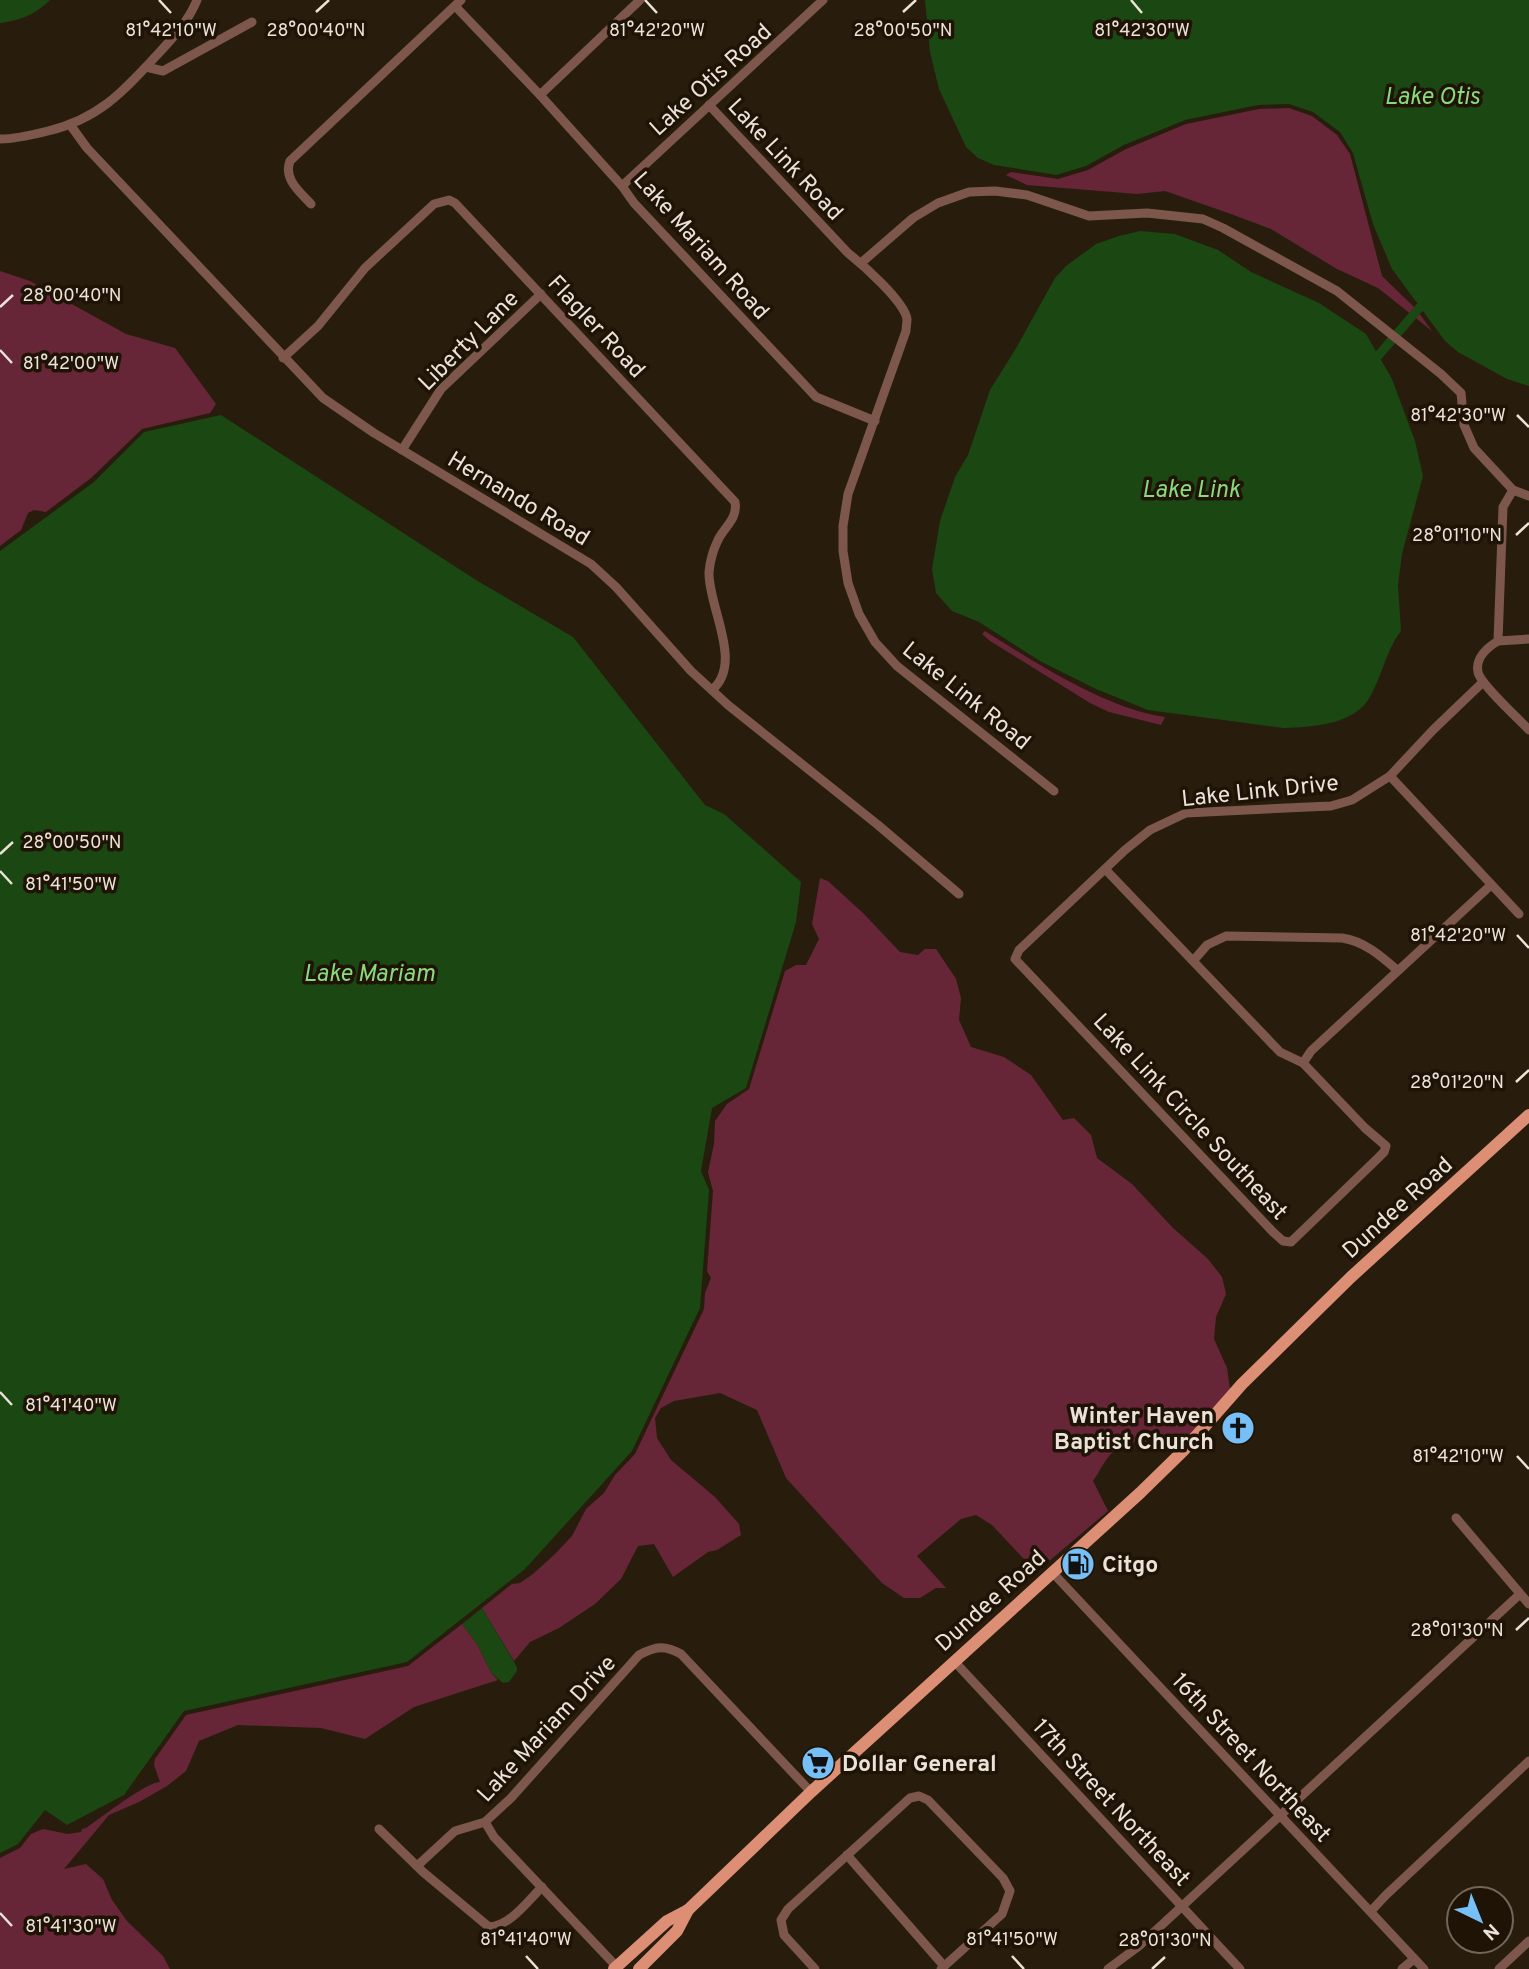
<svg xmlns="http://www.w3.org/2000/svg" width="1529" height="1969" font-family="Overpass,sans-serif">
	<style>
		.green { fill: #662638 }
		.water { fill: #1a4712 }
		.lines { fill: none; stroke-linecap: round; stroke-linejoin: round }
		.canal { stroke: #1a4712; stroke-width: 9 }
		.minor { stroke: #7d574b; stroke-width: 9 }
		.major { stroke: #dd8f75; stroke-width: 12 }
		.ticks { fill: none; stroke: #ebe3d9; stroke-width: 2.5 }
		.labels { text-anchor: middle; stroke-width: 7; stroke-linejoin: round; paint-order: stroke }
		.street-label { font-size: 23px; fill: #ebe3d9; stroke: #1e1305 }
		.poi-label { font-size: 23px; font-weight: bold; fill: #ebe3d9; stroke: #1e1305; text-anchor: start }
		.water-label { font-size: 24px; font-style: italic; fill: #89da7c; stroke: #1e1305 }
		.ticks-label { font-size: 18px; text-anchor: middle; fill: #ebe3d9; stroke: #1e1305; stroke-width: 7; stroke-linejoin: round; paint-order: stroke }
	</style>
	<rect width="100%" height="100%" fill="#281d0d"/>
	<g class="green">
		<path d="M1289,108L1312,116L1337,135L1350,154L1382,276L1416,309L1432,331L1378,288L1337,269L1271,229L1231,214L1165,191L1137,194L1027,185L1006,175L1011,172L1058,179L1088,170L1126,149L1186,124L1259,109Z"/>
		<path d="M0,271L30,281L126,334L175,348L216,404L210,413L142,429L91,478L46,512L34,510L28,513L21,530L0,546Z"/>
		<path d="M985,631C1034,662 1107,709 1165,717L1161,725L1109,712L1090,703L990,641L982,634Z"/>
		<path d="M820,878L828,881L864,914L900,952L918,955L925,949H936L956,979L961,998L959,1020L971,1047L1004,1057L1031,1075L1063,1120L1074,1118L1091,1135L1097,1158L1132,1184L1173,1228L1208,1259L1222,1277L1226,1294L1216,1317L1214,1339L1227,1368L1230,1389L1174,1453C1160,1441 1131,1437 1116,1449C1106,1457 1100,1471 1093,1481L1108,1511L1048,1562L1033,1563L1023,1558L992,1525L976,1515L961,1519L917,1556L946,1588H936L920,1598H904L882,1583L786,1478L757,1410L720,1393L674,1401L661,1408L655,1418L657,1438L671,1460L715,1497L739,1524L741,1535L717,1550L708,1552L673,1577L654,1544L638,1546L621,1579L595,1604L559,1628L530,1642L514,1661L482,1608L512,1584L520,1583L533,1574L555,1554L572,1536L586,1509L604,1493L615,1475L635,1454L704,1309L705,1293L711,1278L707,1271L713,1191L708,1172L714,1144L715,1121L727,1104L749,1089L785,971L796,965H806L819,939L812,924Z"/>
		<path d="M462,1624L477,1644L492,1674L498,1680L414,1707L365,1739L321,1728L238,1725L199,1741L186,1771L167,1786L139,1802L109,1815L64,1869L86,1864L103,1879L112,1900L127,1921L163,1956L170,1969H0V1858L20,1848L31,1834L43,1829L68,1834L81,1832L82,1829L86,1828C101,1818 146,1782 160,1782L154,1765L155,1759L186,1715L408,1666Z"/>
	</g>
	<g class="water">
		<path d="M0,0H50C34,15 22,20 0,23Z"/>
		<path d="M925,0H1529V386L1507,379L1458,352L1445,341L1392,269L1373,224L1353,153L1340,132L1313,112L1289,104L1258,105L1185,120L1124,145L1086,166L1056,175L994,165L978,158L966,147L939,89L930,52Z"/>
		<path d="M1140,231L1175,234L1218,250L1251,272L1319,303L1366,334L1392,379L1415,441L1423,476L1402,554L1398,585L1401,631C1385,652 1382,678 1368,700C1352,725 1311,727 1284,728L1148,710L1096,689L1040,661L979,622L952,611L936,593L932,569L940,521L955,477L968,455L990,390L1015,350L1055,278L1066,266L1096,244L1119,236Z"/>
		<path d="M221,415L476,580L573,637L705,805L724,814L801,882L796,922L746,1088L712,1108L701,1171L709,1190L700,1308L632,1451L525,1569L407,1662L184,1711L124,1795L67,1825L45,1810L18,1844L0,1853V551L94,482L144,432Z"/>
		<path d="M482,1608L517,1667V1671L509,1682L503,1683L492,1674L477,1644L462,1624Z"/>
	</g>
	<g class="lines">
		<path class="canal" d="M1378,356L1420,307"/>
		<g class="minor">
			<path d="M455,6L540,95L622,186L634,203L816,397L875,421"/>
			<path d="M146,67L163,71L252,22"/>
			<path d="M540,95L640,0"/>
			<path d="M709,105L848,253C863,265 904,301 907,319C907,323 906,327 906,331L848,494L843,526V551L848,583L859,614L875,642L897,666L1054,791"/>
			<path d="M71,126L87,148L323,398L374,433L591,564L616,587L691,671L728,705L878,825L959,894"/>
			<path d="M0,139C16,139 32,135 48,131C98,119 122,93 156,56C172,39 188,22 197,0"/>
			<path d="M622,186L823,0"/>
			<path d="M311,204C300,192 283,179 290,161L461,0"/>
			<path d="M861,263L913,218L938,203L969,192L995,191L1027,195L1089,216L1147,213L1203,219L1223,228L1337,291L1441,374L1461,393L1464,425L1474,448L1513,490L1529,496"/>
			<path d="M283,358L318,326L365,268L434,204L449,200L455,203L735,502C738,519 724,527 718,540C713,550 710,562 709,572C708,607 744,663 712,690"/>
			<path d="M402,450L441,389L541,294"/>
			<path d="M1513,490L1503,507L1498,641C1488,647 1475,658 1478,672C1480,684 1519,719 1529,730"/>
			<path d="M1498,641L1529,639"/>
			<path d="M1390,776L1519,914"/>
			<path d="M1105,869L1280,1052L1303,1063L1365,1128L1386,1146L1384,1152L1376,1160L1291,1242L1283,1241L1273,1232L1015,959L1019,950L1125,850L1150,830L1186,813L1308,807L1331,806L1352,800L1390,776L1433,730L1483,682"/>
			<path d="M1194,960L1207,945L1226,936L1342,938C1364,941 1381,956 1397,970"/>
			<path d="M1303,1063L1311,1051L1491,885"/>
			<path d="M1456,1518L1529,1604"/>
			<path d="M1052,1572L1424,1969"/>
			<path d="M954,1661L1240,1969"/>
			<path d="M485,1822L494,1837L617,1967"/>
			<path d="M379,1829L423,1872L489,1927C510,1926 527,1902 542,1887"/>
			<path d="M847,1855L944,1966"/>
			<path d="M417,1866L455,1831L485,1822L511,1798L639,1655C656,1646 665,1645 681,1654L811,1792"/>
			<path d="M1371,1911L1386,1895L1529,1761"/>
			<path d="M815,1969L784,1935L781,1920L788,1909L910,1798L919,1796L928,1800L1003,1878L1010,1891L1002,1914L941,1969"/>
			<path d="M1108,1969L1139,1946L1520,1594"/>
			<path d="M1402,1969L1414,1959"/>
			<path d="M1499,1969L1529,1941"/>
		</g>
		<g class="major">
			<path d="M614,1969L667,1921L688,1910L811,1792L1140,1493L1183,1451L1242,1384L1351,1277L1529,1115"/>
			<path d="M639,1969L677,1931L688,1910"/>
		</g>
	</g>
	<path class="ticks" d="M159,0L171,13M645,0L657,13M1131,0L1142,13M316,12L329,0M903,12L916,0M0,307L13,295M0,350L12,363M1517,415L1529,427M1516,535L1529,523M0,854L13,842M0,871L12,884M1517,935L1529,948M1516,1082L1529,1070M0,1392L12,1405M1517,1456L1529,1469M1516,1630L1529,1618M0,1913L12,1926M526,1956L538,1969M1012,1956L1024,1969M1152,1969L1165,1957"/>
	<defs>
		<symbol id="church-disc" viewBox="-11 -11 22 22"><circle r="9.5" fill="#77c0f7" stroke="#1e1305"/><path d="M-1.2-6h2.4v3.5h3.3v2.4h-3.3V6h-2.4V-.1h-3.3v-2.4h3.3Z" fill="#111"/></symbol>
		<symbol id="fuel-disc" viewBox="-11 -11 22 22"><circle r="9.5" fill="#77c0f7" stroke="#1e1305"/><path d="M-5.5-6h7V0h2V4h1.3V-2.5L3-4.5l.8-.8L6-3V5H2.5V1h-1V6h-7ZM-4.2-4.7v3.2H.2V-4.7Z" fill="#111"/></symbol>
		<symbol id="supermarket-disc" viewBox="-11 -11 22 22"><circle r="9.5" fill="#77c0f7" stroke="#1e1305"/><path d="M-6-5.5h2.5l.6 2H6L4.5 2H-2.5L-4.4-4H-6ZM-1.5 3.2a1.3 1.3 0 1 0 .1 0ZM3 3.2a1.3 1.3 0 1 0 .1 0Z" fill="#111"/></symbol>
	</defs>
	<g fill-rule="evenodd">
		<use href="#church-disc" x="1219" y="1409" width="38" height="38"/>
		<use href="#fuel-disc" x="1059" y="1545" width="38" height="38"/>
		<use href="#supermarket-disc" x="799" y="1744" width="38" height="38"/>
	</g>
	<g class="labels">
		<g class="street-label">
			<text transform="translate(710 79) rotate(-42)" y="8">Lake Otis Road</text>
			<text transform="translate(786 159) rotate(47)" y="8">Lake Link Road</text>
			<text transform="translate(702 245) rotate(48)" y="8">Lake Mariam Road</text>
			<text transform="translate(597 326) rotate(47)" y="8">Flagler Road</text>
			<text transform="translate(468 340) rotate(-45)" y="8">Liberty Lane</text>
			<text transform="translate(519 498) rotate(31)" y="8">Hernando Road</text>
			<text transform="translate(967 695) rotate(39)" y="8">Lake Link Road</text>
			<text transform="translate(1260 790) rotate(-6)" y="8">Lake Link Drive</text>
			<text transform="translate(1191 1116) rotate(47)" y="8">Lake Link Circle Southeast</text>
			<text transform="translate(1397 1207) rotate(-42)" y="8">Dundee Road</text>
			<text transform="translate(990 1600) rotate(-42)" y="8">Dundee Road</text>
			<text transform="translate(546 1728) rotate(-47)" y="8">Lake Mariam Drive</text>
			<text transform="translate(1252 1757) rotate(47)" y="8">16th Street Northeast</text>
			<text transform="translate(1112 1802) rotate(47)" y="8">17th Street Northeast</text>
		</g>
		<g class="poi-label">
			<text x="1214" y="1423" text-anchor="end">Winter Haven<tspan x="1214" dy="26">Baptist Church</tspan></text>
			<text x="1102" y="1572">Citgo</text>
			<text x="842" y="1771">Dollar General</text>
		</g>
		<g class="water-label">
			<text x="1432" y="104">Lake Otis</text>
			<text x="1191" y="497">Lake Link</text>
			<text x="369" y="981">Lake Mariam</text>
		</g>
	</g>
	<g class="ticks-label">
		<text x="316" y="36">28°00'40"N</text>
		<text x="903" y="36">28°00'50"N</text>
		<text x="171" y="36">81°42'10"W</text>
		<text x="1142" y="36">81°42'30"W</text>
		<text x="657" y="36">81°42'20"W</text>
		<text x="72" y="301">28°00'40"N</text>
		<text x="71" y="369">81°42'00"W</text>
		<text x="1458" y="421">81°42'30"W</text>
		<text x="1457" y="541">28°01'10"N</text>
		<text x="72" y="848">28°00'50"N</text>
		<text x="71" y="890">81°41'50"W</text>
		<text x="1458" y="941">81°42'20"W</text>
		<text x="1457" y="1088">28°01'20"N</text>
		<text x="71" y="1411">81°41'40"W</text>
		<text x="1458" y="1462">81°42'10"W</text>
		<text x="1457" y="1636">28°01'30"N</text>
		<text x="71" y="1932">81°41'30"W</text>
		<text x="526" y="1945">81°41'40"W</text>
		<text x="1012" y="1945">81°41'50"W</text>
		<text x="1165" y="1946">28°01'30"N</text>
	</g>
	<g transform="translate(1480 1920) rotate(137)"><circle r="33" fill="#1e1305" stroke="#70665a" stroke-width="2"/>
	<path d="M0-5L12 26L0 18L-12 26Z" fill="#77c0f7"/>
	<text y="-10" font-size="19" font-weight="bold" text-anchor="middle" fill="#ebe3d9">N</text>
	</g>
</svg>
